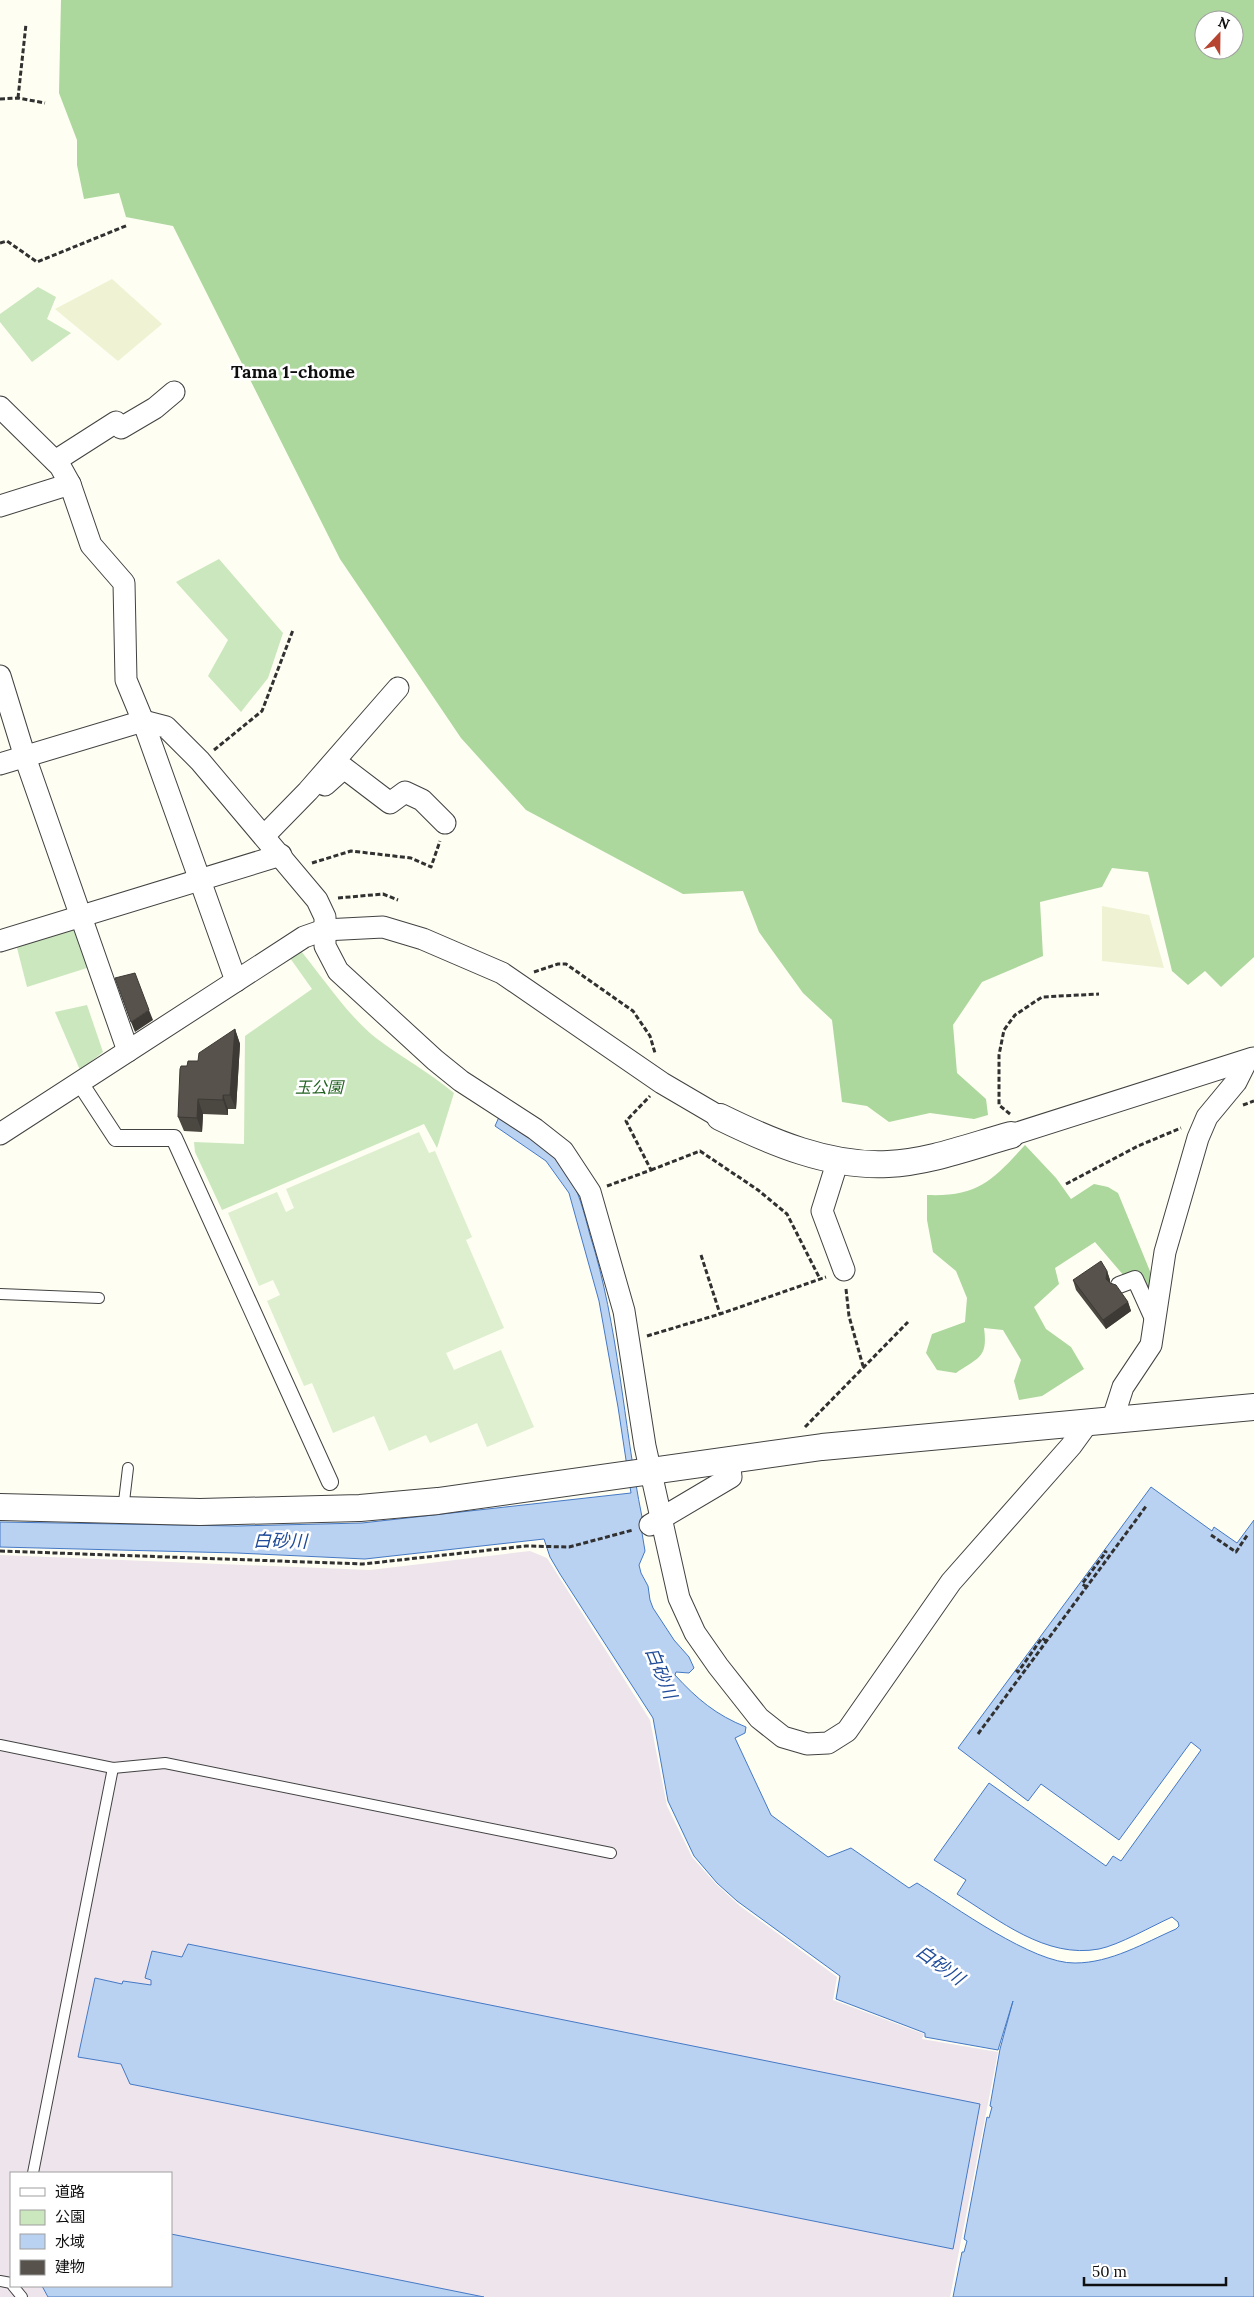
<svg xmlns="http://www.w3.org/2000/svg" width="1254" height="2297" font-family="Lora,'Noto Sans JP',serif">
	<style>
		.industrial { fill: #ede4ec; fill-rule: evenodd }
		.farmland { fill: #eff3d3 }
		.green { fill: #cbe7bd }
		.forest { fill: #acd79d; fill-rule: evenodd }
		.pitch { fill: #ddefce }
		.water { fill: #bad2f2; stroke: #4579c5 }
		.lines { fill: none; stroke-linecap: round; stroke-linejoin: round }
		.service-casing { stroke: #424242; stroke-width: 12 }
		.pedestrian-casing { stroke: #424242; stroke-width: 18 }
		.minor-casing { stroke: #424242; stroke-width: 23 }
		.tertiary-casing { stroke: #424242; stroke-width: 28 }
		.path { stroke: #313131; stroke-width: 3; stroke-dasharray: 5 2.5; stroke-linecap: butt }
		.service { stroke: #fff; stroke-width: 10 }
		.pedestrian { stroke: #fff; stroke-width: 16 }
		.minor { stroke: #fff; stroke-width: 21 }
		.tertiary { stroke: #fff; stroke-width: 26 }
		.wall { fill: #4b4741 }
		.shaded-wall { fill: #3d3935 }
		.building { fill: #57524c; stroke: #3d3935 }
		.labels { text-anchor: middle; stroke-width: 5; stroke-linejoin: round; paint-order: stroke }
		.park-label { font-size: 16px; font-style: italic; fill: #246323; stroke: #fff }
		.neighbourhood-label { font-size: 18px; font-weight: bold; fill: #0f0f0f; stroke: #fff }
		.water-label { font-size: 18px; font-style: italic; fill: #204c99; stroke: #fff }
	</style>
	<rect width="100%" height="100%" fill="#fefef2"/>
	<path class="industrial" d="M530,1551L547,1558L650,1720L667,1806L692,1857L716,1884L740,1906L837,1977L833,2000L924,2034L922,2039L998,2052L950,2297H0V1555L370,1570ZM11,2173H171V2286H11Z"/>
	<g class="farmland">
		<path d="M112,279L162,324L118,361L55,309Z"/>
		<path d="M1102,906L1149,915L1164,968L1102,961Z"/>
	</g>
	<g class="green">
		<path d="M38,287L56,297L47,319L71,333L32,362L0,322V314Z"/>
		<path d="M219,559L283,633L268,678L241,712L208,676L228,640L176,582Z"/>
		<path d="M78,926L90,967L27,987L16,944Z"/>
		<path d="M301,951C323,978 349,1017 376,1038C401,1057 429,1072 454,1093L437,1148L424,1124L222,1210L195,1152L194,1142L244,1144L245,1036L312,989L290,958Z"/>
		<path d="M87,1005L103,1052L80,1070L55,1012Z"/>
	</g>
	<g class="forest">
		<path d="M61,0H1254V957L1221,987L1205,971L1188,985L1172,971L1148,872L1112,868L1102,887L1040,902L1043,956L982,982L953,1025L957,1073L986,1099L988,1115L974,1119L930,1113L889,1122L867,1106L842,1102L832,1020L803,993L759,932L743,891L683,894L526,810L461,738L340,559L173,226L126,217L119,193L84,199L77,165V140L59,93ZM1204,20H1234V50H1204Z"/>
		<path d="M1025,1145L1056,1178L1071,1199L1094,1184L1108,1187L1118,1193L1154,1281L1151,1300L1125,1277L1095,1242L1055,1268L1059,1284L1034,1307L1046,1329L1071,1347L1084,1369L1042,1396L1019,1400L1014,1381L1021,1360L1003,1330L984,1328C988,1358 979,1357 956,1373L937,1370L926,1353L932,1334L965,1322L967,1298L956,1271L933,1252L927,1220V1195C978,1197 993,1180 1025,1145Z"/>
	</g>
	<path class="pitch" d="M419,1132L429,1153L435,1151L472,1237L466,1240L504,1328L446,1353L454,1370L501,1350L534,1427L487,1447L477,1423L430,1443L426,1435L389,1451L374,1416L333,1433L312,1383L304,1386L267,1301L280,1295L273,1280L259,1286L228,1213L277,1192L286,1212L294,1208L286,1189Z"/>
	<g class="water">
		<path d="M499,1117C522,1133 550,1148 566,1171C579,1190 584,1213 590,1235C619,1327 623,1423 642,1517V1533L645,1551L639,1565L641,1573L648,1586L650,1600L653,1608L674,1640L689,1657L694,1668L689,1673L676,1672L675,1675C697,1699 716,1715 746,1727L745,1733L735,1738L771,1815L828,1857L851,1848L909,1888L917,1883C954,1906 1033,1964 1075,1963C1111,1963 1144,1943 1176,1929L1179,1926L1178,1922L1172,1917C1152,1926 1119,1945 1099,1949C1046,1959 999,1920 957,1894L966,1880L934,1860L989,1783L1106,1866L1113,1856L1121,1861L1201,1750L1191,1742L1119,1840L1041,1784L1028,1801L958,1748L1151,1487L1212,1531L1214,1527L1237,1543L1254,1520V2297H953L962,2252H964L967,2241L964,2239L987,2117L989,2118L992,2107L990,2106L1000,2049L1013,2001L998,2050L925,2037V2033L836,1999L840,1976L737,1901L717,1883L694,1856L668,1801L653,1718L560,1574L550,1557L544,1539L365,1559L237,1553L0,1547V1522L237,1526L362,1523L631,1493L618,1407L599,1301L569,1193L546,1161L495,1126Z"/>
		<path d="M188,1944L980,2104L953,2249L130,2084L121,2064L78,2057L95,1978L122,1984L123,1981L151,1985V1980L145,1978L152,1951L182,1957Z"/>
		<path d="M171,2234L484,2297H48L42,2286H171Z"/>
	</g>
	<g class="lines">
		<defs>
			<g id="service">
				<path d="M0,1294L99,1298"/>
				<path d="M123,1510L128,1468"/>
				<path d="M0,1745L113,1768L165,1763L611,1853"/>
				<path d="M33,2173L113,1768"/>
				<path d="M0,2281L11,2283"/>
				<path d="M13,2286L22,2297"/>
			</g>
			<g id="pedestrian">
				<path d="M80,1083L116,1138H174L330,1482"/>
				<path d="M1119,1285L1135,1279L1154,1321"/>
			</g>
			<g id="minor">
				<path d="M0,407L60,466L70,484L91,545L124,583L126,680L143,721L236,981"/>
				<path d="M55,461L116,422L121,428L155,408L174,392"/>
				<path d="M0,506L70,484"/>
				<path d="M0,676L25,757L128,1051"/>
				<path d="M0,764L143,721L166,727L200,761L317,900L325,917V946L338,971L435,1060L461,1081L535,1129L563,1151L590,1192L624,1311L645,1446L679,1598L695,1633L718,1666L759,1718L783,1737L807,1744L828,1743L847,1731L951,1582L1071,1446L1087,1424"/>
				<path d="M325,785L344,768L390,803L405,792L422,800L445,823"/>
				<path d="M265,835L308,791L398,688"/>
				<path d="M0,941L281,855"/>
				<path d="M0,1134L304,937L324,930L383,927L423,939L502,973L662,1083L720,1117"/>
				<path d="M1011,1135L1253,1058"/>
				<path d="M838,1160L822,1211L844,1270"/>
				<path d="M1112,1421L1123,1387L1151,1345L1165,1252L1198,1138L1207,1117L1236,1082L1246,1062"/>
				<path d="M650,1525L731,1477L729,1459"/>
			</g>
			<g id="tertiary">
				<path d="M720,1117C771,1142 829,1167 888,1164C930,1162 971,1146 1011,1135"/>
				<path d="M0,1507L200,1512L360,1508L438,1501L822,1447L1254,1407"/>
			</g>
		</defs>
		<use href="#service" class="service-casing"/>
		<use href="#pedestrian" class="pedestrian-casing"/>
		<use href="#minor" class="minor-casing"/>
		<use href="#tertiary" class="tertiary-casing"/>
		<g class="path">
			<path d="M18,98L26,24"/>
			<path d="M0,99L18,98L45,103"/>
			<path d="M0,243L7,241L37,262L128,225"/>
			<path d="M214,750L262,711L293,630"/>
			<path d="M312,863L351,851L411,858L431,867L440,841"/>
			<path d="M338,898L383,894L398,900"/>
			<path d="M534,972L558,964H566L633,1011L650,1036L655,1053"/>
			<path d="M1243,1105L1254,1101"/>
			<path d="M1010,1114L999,1105V1055L1004,1030L1015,1015L1042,997L1099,994"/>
			<path d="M651,1170L700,1151L758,1190L787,1214L820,1279"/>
			<path d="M1066,1184L1138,1146L1181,1128"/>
			<path d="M607,1186L651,1170L626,1121L650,1096"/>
			<path d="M701,1255L720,1314"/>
			<path d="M846,1289L849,1316L863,1366"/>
			<path d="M647,1336L720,1314L826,1277"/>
			<path d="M805,1427L908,1322"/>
			<path d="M1211,1535L1236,1552L1248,1534"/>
			<path d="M0,1551L363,1564L526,1546L569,1547L633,1530"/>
			<path d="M1087,1587L1082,1584L1106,1552L1104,1551"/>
			<path d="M1016,1670L1018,1672L1042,1638L1046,1641"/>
			<path d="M978,1734L1147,1505"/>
		</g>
		<use href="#service" class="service"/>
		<use href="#pedestrian" class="pedestrian"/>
		<use href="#minor" class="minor"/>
		<use href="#tertiary" class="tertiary"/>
	</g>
	<g class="wall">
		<path d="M235,1029L240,1044L236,1109H228V1115L203,1114L202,1132L184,1131L178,1117L187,1066L198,1061Z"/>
		<path d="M1107,1271L1110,1280V1283L1128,1302L1131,1311L1106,1329L1076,1290L1073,1280Z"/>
	</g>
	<g class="shaded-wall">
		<path d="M149,1010L153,1020L135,1032L131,1022Z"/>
		<path d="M235,1029L240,1044L236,1109L230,1095Z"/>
		<path d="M223,1095L228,1109V1115L223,1100Z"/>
		<path d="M198,1099L203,1114L202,1132L197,1118Z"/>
		<path d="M1107,1271L1110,1280V1289L1106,1279Z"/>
		<path d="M1128,1302L1131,1311L1106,1329L1103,1320Z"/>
	</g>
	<g class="building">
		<path d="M135,973L149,1010L131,1022L115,978Z"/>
		<path d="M235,1029L230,1095H223V1100L198,1099L197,1118L178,1117L180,1069L181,1066H187L188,1061H198L199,1053Z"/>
		<path d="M1101,1261L1107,1271L1106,1279L1110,1283L1116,1285L1128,1302L1103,1320L1073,1280Z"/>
	</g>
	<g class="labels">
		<g class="park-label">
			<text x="319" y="1093">玉公園</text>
		</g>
		<g class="neighbourhood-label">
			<text x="293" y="378">Tama 1-chome</text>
		</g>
		<g class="water-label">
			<text transform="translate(280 1541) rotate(1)" y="6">白砂川</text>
			<text transform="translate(661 1673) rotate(68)" y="6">白砂川</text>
			<text transform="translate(940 1965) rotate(36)" y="6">白砂川</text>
		</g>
	</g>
	<rect x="10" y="2172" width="162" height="115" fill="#ffffff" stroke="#9f9f9f"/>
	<rect x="20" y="2188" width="25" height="8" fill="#ffffff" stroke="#9f9f9f"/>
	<text x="55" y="2197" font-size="15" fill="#0f0f0f">道路</text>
	<rect x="20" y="2210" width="25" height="15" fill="#cbe7bd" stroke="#9f9f9f"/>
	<text x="55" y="2222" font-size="15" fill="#0f0f0f">公園</text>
	<rect x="20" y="2234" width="25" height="15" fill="#bad2f2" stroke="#9f9f9f"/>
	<text x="55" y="2247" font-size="15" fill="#0f0f0f">水域</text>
	<rect x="20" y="2260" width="25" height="15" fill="#57524c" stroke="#9f9f9f"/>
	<text x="55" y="2272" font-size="15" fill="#0f0f0f">建物</text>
	<g transform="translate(1219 35) rotate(22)"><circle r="24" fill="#ffffff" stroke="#9f9f9f"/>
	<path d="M0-4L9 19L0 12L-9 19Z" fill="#b64430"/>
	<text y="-8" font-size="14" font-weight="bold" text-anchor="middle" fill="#0f0f0f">N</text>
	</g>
	<path d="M1084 2277v8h142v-8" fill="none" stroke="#0f0f0f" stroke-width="2.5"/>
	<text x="1092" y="2277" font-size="15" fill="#0f0f0f" stroke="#ffffff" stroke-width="4" paint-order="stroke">50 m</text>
</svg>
